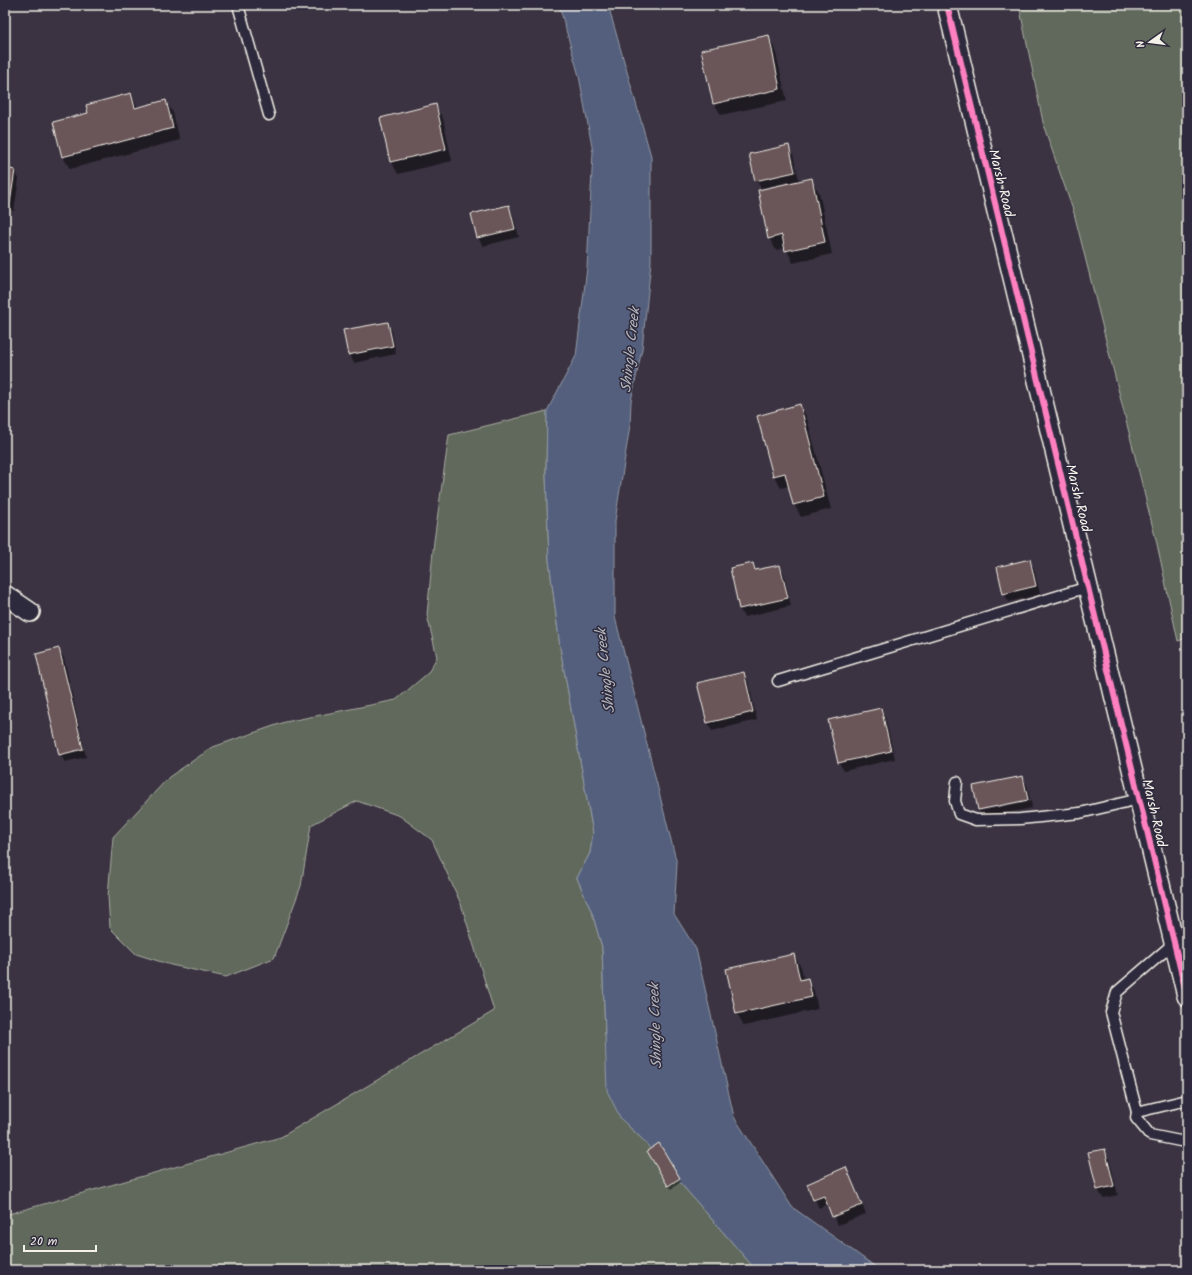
<svg xmlns="http://www.w3.org/2000/svg" width="1192" height="1275" font-family="Kalam,sans-serif">
	<style>
		.green { fill: #60695c; stroke: #aaada2 }
		.water { fill: #525f7b; stroke: #9399a7 }
		.shadow { fill: #0007 }
		.building { fill: #6a5558; stroke: #f4f1e8 }
		.lines { fill: none; stroke-linecap: round; stroke-linejoin: round }
		.lane-casing { stroke: #f4f1e8; stroke-width: 13 }
		.street-casing { stroke: #f4f1e8; stroke-width: 22 }
		.lane { stroke: #2f2a3d; stroke-width: 10 }
		.street { stroke: #2f2a3d; stroke-width: 19 }
		.cycleway-casing { stroke: #2f2a3d; stroke-width: 8 }
		.cycleway { stroke: #ff80c0; stroke-width: 6 }
		.labels { text-anchor: middle; stroke-width: 3; stroke-linejoin: round; paint-order: stroke }
		.street-label { font-size: 14px; fill: #f4f1e8; stroke: #2f2a3d }
		.water-label { font-size: 15px; font-style: italic; fill: #b3b7bc; stroke: #2f2a3d }
	</style>
	<rect width="100%" height="100%" fill="#3b3342"/>
	<filter id="ink" filterUnits="userSpaceOnUse"><feTurbulence type="fractalNoise" baseFrequency=".025" numOctaves="2"/><feDisplacementMap in="SourceGraphic" scale="8" xChannelSelector="R" yChannelSelector="G"/><feConvolveMatrix kernelMatrix="1 2 1 2 8 2 1 2 1" color-interpolation-filters="sRGB"/></filter>
	<g filter="url(#ink)">
		<g class="green">
			<path d="M1019,5H1187V638L1178,641L1157,544L1074,213L1044,127Z"/>
			<path d="M547,411L546,473L549,560L560,647L593,833L590,853L577,878L592,913L602,947L605,1035L621,1119L642,1139L756,1270H5V1215L281,1137L494,1011L461,904L432,840L400,816L357,801L311,825L301,886L274,958L226,977L171,965L136,954L110,928L108,896L113,837L169,777L213,747L285,722L396,700L428,673L437,657L427,615L434,541L449,435Z"/>
		</g>
		<path class="water" d="M559,5H608L651,156V262L642,349L631,401L630,425L615,521V617L677,864L674,914L696,949L734,1117L792,1207L880,1270H756L642,1139L621,1119L607,1091L602,947L592,913L577,878L590,853L593,833L560,647L549,560L546,473L547,411L576,356L587,268L593,152L579,76Z"/>
		<g class="shadow">
			<path d="M768,36L775,49L787,101L721,115L714,103Z"/>
			<path d="M131,94L138,108L166,101L173,113L180,140L70,169L63,157L55,123L89,114Z"/>
			<path d="M435,106L443,118L452,161L398,174L391,161Z"/>
			<path d="M788,146L793,154L799,180L761,188L756,180Z"/>
			<path d="M5,169L15,171L19,179L14,211L5,209Z"/>
			<path d="M811,180L819,192L832,254L793,263L786,248L776,250L769,238Z"/>
			<path d="M508,206L513,215L519,237L483,246L478,238Z"/>
			<path d="M387,323L392,331L396,354L354,363L349,355L345,331Z"/>
			<path d="M800,405L807,418L831,509L801,517L794,504L789,486L781,488L774,476Z"/>
			<path d="M1029,560L1034,568L1040,594L1009,602L1004,594Z"/>
			<path d="M753,564L757,571L780,566L784,574L791,606L744,617L739,609Z"/>
			<path d="M59,650L64,658L86,757L65,762L60,754Z"/>
			<path d="M743,673L748,681L757,720L712,731L708,723Z"/>
			<path d="M880,709L885,717L895,759L844,771L839,763Z"/>
			<path d="M1023,777L1027,785L1030,799L980,809V811L1031,801L1032,808L983,818L979,810L974,786Z"/>
			<path d="M794,955L801,967L804,980L807,979L814,991L818,1009L744,1026L737,1013Z"/>
			<path d="M659,1145L681,1182L671,1189L648,1151Z"/>
			<path d="M1105,1150L1109,1158L1118,1195L1103,1198L1098,1190L1090,1153Z"/>
			<path d="M846,1168L866,1214L838,1225L828,1204L819,1208L808,1184Z"/>
		</g>
		<g class="building">
			<path d="M769,35L780,89L713,104L701,50Z"/>
			<path d="M131,93L135,108L166,100L173,128L62,157L53,122L88,113L86,105Z"/>
			<path d="M436,104L446,149L390,162L380,118Z"/>
			<path d="M789,145L795,172L755,181L749,154Z"/>
			<path d="M5,168L15,170L10,203L5,202Z"/>
			<path d="M812,178L825,242L785,251L782,235L768,239L758,190Z"/>
			<path d="M509,205L515,229L477,238L471,214Z"/>
			<path d="M388,322L393,346L348,355L343,330Z"/>
			<path d="M800,404L824,497L793,505L785,473L773,476L757,416Z"/>
			<path d="M1030,559L1036,586L1003,594L997,567Z"/>
			<path d="M753,563L755,570L780,565L788,598L739,609L730,568Z"/>
			<path d="M59,648L83,749L59,755L36,654Z"/>
			<path d="M744,672L753,712L707,723L697,683Z"/>
			<path d="M881,708L891,751L838,763L828,720Z"/>
			<path d="M1023,776L1028,800L978,810L973,786Z"/>
			<path d="M794,954L800,980L808,978L812,997L736,1014L726,969Z"/>
			<path d="M659,1143L680,1178L668,1186L647,1151Z"/>
			<path d="M1105,1149L1114,1186L1097,1190L1088,1152Z"/>
			<path d="M846,1167L862,1205L832,1217L824,1196L813,1200L807,1184Z"/>
		</g>
		<g class="lines">
			<defs>
				<g id="lane">
					<path d="M238,5L269,115"/>
					<path d="M778,681L1088,587"/>
					<path d="M957,782L955,801L959,814L976,820L1020,819L1080,813L1139,799"/>
					<path d="M1187,1100L1137,1112L1136,1118L1150,1135L1180,1141L1187,1140"/>
					<path d="M1137,1112L1111,1012L1117,992L1174,943"/>
				</g>
				<g id="street">
					<path d="M947,5L1187,996"/>
					<path d="M5,595L30,612"/>
				</g>
			</defs>
			<use href="#lane" class="lane-casing"/>
			<use href="#street" class="street-casing"/>
			<use href="#lane" class="lane"/>
			<use href="#street" class="street"/>
			<defs>
				<path id="cycleway" d="M947,5L1187,996"/>
			</defs>
			<use href="#cycleway" class="cycleway-casing"/>
			<use href="#cycleway" class="cycleway"/>
		</g>
	</g>
	<g class="labels">
		<g class="street-label">
			<text transform="translate(1002 183) rotate(76)" y="5">Marsh Road</text>
			<text transform="translate(1079 498) rotate(76)" y="5">Marsh Road</text>
			<text transform="translate(1155 813) rotate(77)" y="5">Marsh Road</text>
		</g>
		<g class="water-label">
			<text transform="translate(630 350) rotate(-84)" y="5">Shingle Creek</text>
			<text transform="translate(605 671) rotate(-96)" y="5">Shingle Creek</text>
			<text transform="translate(655 1026) rotate(-92)" y="5">Shingle Creek</text>
		</g>
	</g>
	<rect width="1192" height="1275" fill="none" stroke="#2f2a3d" stroke-width="20"/>
	<rect x="10" y="10" width="1172" height="1255" fill="none" stroke="#f4f1e8" stroke-width="1.5" filter="url(#ink)"/>
	<g transform="translate(1150 42) rotate(256)" stroke="#2f2a3d" stroke-width="3" paint-order="stroke">
	<path d="M0-3L7 15L0 10L-7 15Z" fill="#f4f1e8"/>
	<text y="-6" font-size="11" font-weight="bold" text-anchor="middle" fill="#f4f1e8">N</text>
	</g>
	<path d="M24 1245v6h72v-6" fill="none" stroke="#f4f1e8" stroke-width="2"/>
	<text x="30" y="1245" font-size="12" fill="#f4f1e8" stroke="#2f2a3d" stroke-width="3" paint-order="stroke">20 m</text>
</svg>
